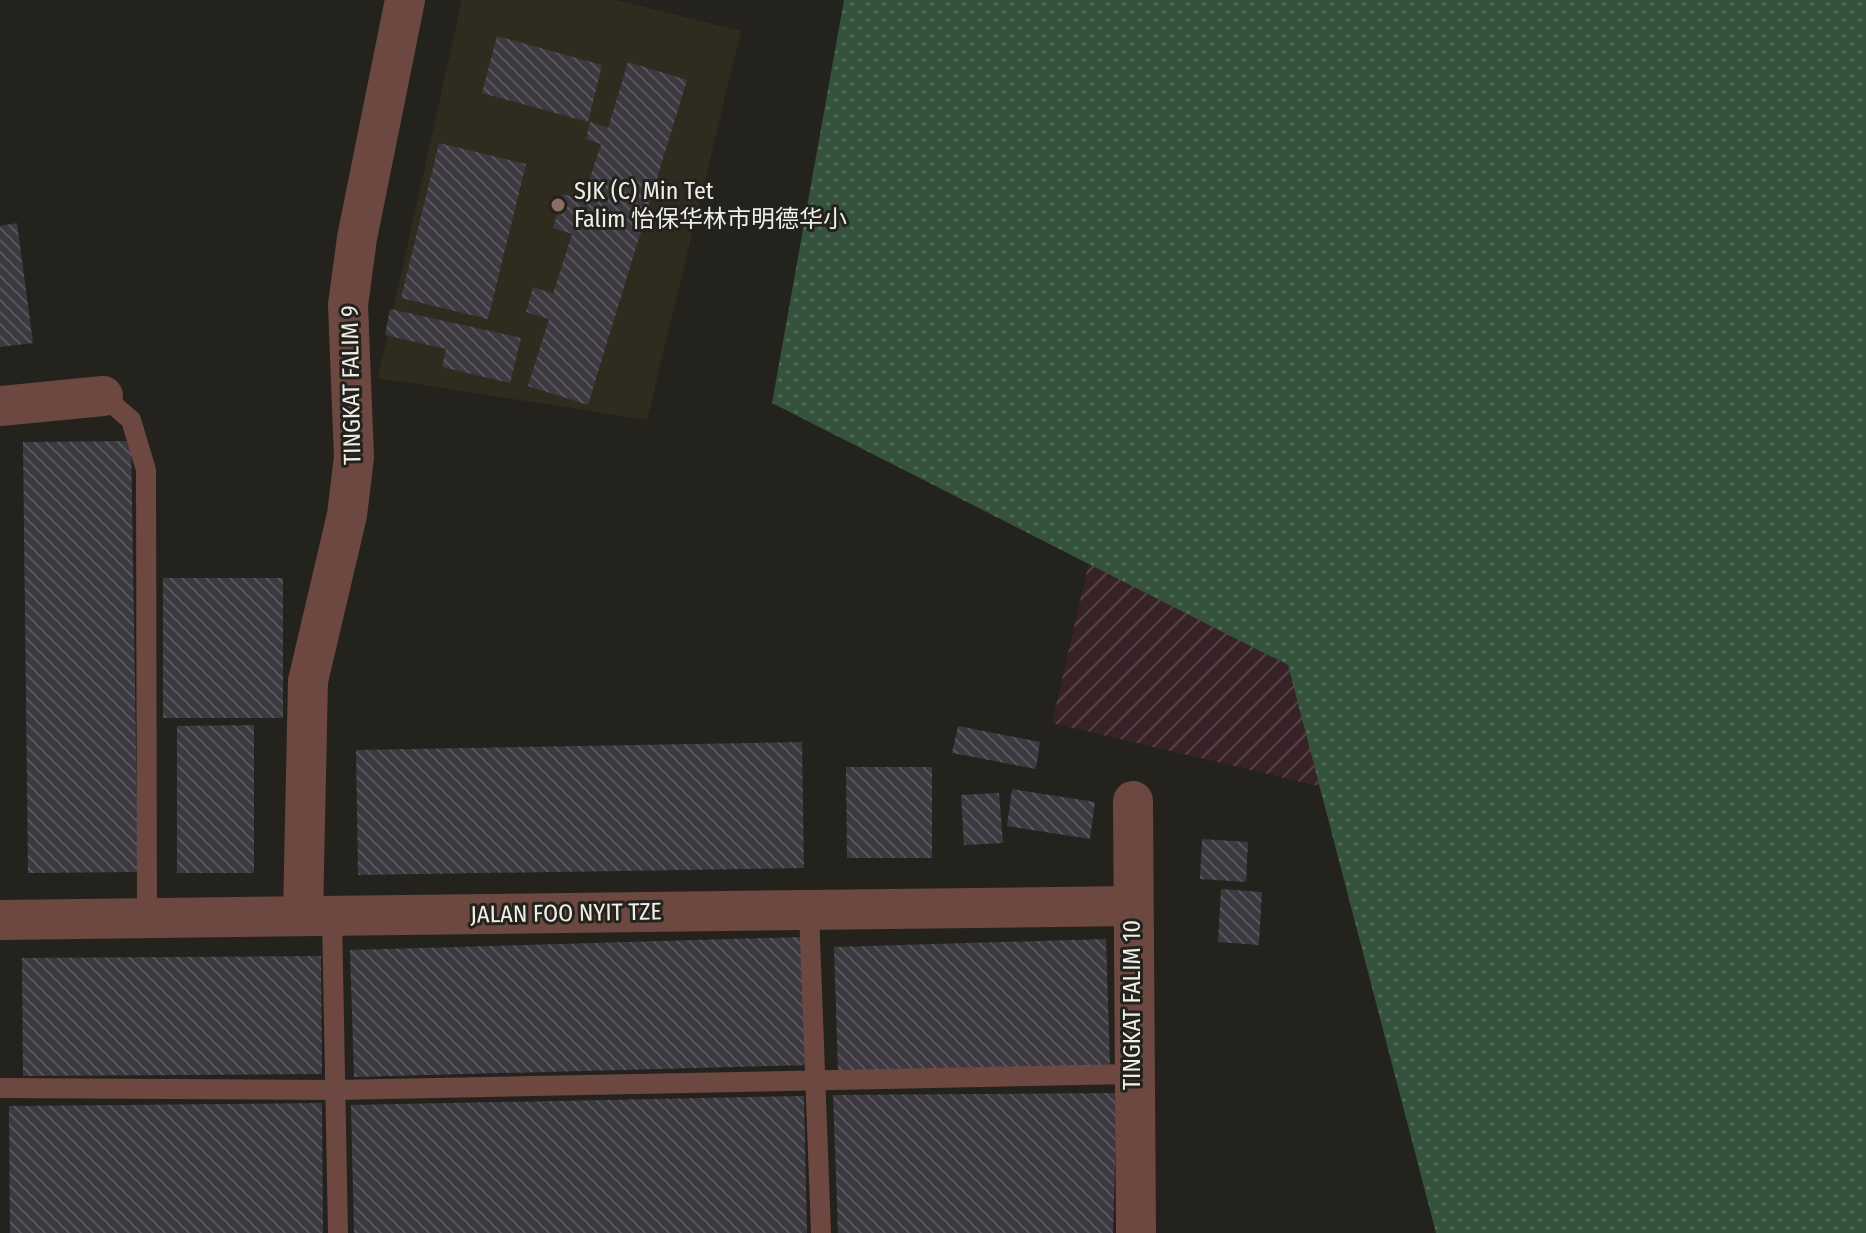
<svg xmlns="http://www.w3.org/2000/svg" width="1866" height="1233" font-family="'Fira Sans Condensed','Noto Sans SC',sans-serif">
	<style>
		.industrial { fill: url(#industrial-furrows) }
		.built { fill: #2f2b1f }
		.grass { fill: url(#grass-dots) }
		.building { fill: url(#building-back-hatch) }
		.lines { fill: none; stroke-linecap: round; stroke-linejoin: round }
		.lane { stroke: #6d4840; stroke-width: 20 }
		.street { stroke: #6d4840; stroke-width: 40 }
		.education-dot { fill: #8d6e63; stroke: #24221c; stroke-width: 3 }
		.labels { text-anchor: middle; stroke-width: 6; stroke-linejoin: round; paint-order: stroke }
		.poi-label { font-size: 24px; fill: #efeee9; stroke: #24221c; text-anchor: start }
		.street-label { font-size: 24px; fill: #efeee9; stroke: #24221c }
	</style>
	<defs>
		<pattern id="industrial-furrows" width="10" height="10" patternUnits="userSpaceOnUse" patternTransform="scale(2)"><rect width="10" height="10" fill="#372327"/><path d="M-1 1l2-2M0 10L10 0M9 11l2-2" fill="none" stroke="#544346"/></pattern>
		<pattern id="grass-dots" width="8" height="8" patternUnits="userSpaceOnUse" patternTransform="scale(2)"><rect width="8" height="8" fill="#34523c"/><path d="M2 2h.1M6 6h.1" fill="none" stroke="#526b58" stroke-width="1.8" stroke-linecap="round"/></pattern>
		<pattern id="building-back-hatch" width="6" height="6" patternUnits="userSpaceOnUse" patternTransform="scale(2)"><rect width="6" height="6" fill="#3c3940"/><path d="M-1 5l2 2M0 0l6 6M5-1l2 2" fill="none" stroke="#58565c"/></pattern>
	</defs>
	<rect width="100%" height="100%" fill="#24221c"/>
	<path class="industrial" d="M1094,540L1586,849L1052,723Z"/>
	<path class="built" d="M462,0H616L741,31L647,420L378,378Z"/>
	<path class="grass" d="M844,0H1866V1233H1436L1288,665L772,403Z"/>
	<g class="building">
		<path d="M497,36L602,65L588,122L482,93Z"/>
		<path d="M628,62L687,80L588,405L528,386L549,319L526,312L533,287L553,294L572,234L553,228L563,194L583,200L601,144L586,139L590,122L608,128Z"/>
		<path d="M439,143L526,164L488,319L401,298Z"/>
		<path d="M17,223L33,343L0,347V226Z"/>
		<path d="M390,309L521,338L510,383L442,367L446,349L385,335Z"/>
		<path d="M131,441L138,872L28,873L23,442Z"/>
		<rect x="163" y="578" width="120" height="140"/>
		<path d="M254,725V873H177V726Z"/>
		<path d="M958,726L1040,742L1036,769L952,753Z"/>
		<path d="M802,742L804,868L358,875L356,750Z"/>
		<path d="M846,767H932V858H847Z"/>
		<path d="M1012,789L1095,802L1090,839L1007,826Z"/>
		<path d="M999,793L1003,843L964,845L961,795Z"/>
		<path d="M1202,839L1248,842L1246,882L1200,879Z"/>
		<path d="M1221,889L1262,892L1259,945L1218,942Z"/>
		<path d="M803,937L807,1065L354,1077L350,950Z"/>
		<path d="M1106,939L1110,1066L838,1074L834,947Z"/>
		<path d="M321,956L322,1074L23,1076L22,958Z"/>
		<path d="M1117,1093L1113,1233H838L833,1095Z"/>
		<path d="M804,1096L807,1233H354L351,1105Z"/>
		<path d="M322,1103L323,1233H10L9,1106Z"/>
	</g>
	<g class="lines">
		<g class="lane">
			<path d="M103,396L131,420L146,470L147,918"/>
			<path d="M809,911L821,1233"/>
			<path d="M332,916L338,1233"/>
			<path d="M0,1088L335,1090L1133,1074"/>
		</g>
		<g class="street">
			<path d="M0,406L103,396"/>
			<path d="M1133,801L1136,1233"/>
			<path d="M303,915L308,681L347,515L354,457L348,305L357,238L405,0"/>
			<path d="M0,920L1132,906"/>
		</g>
	</g>
	<circle class="education-dot" cx="558" cy="205" r="8"/>
	<g class="labels">
		<g class="poi-label">
			<text x="574" y="199">SJK (C) Min Tet<tspan x="574" dy="28">Falim 怡保华林市明德华小</tspan></text>
		</g>
		<g class="street-label">
			<text transform="translate(351 385) rotate(-91)" y="8">TINGKAT FALIM 9</text>
			<text transform="translate(566 913) rotate(-1)" y="8">JALAN FOO NYIT TZE</text>
			<text transform="translate(1132 1005) rotate(-90)" y="8">TINGKAT FALIM 10</text>
		</g>
	</g>
</svg>
